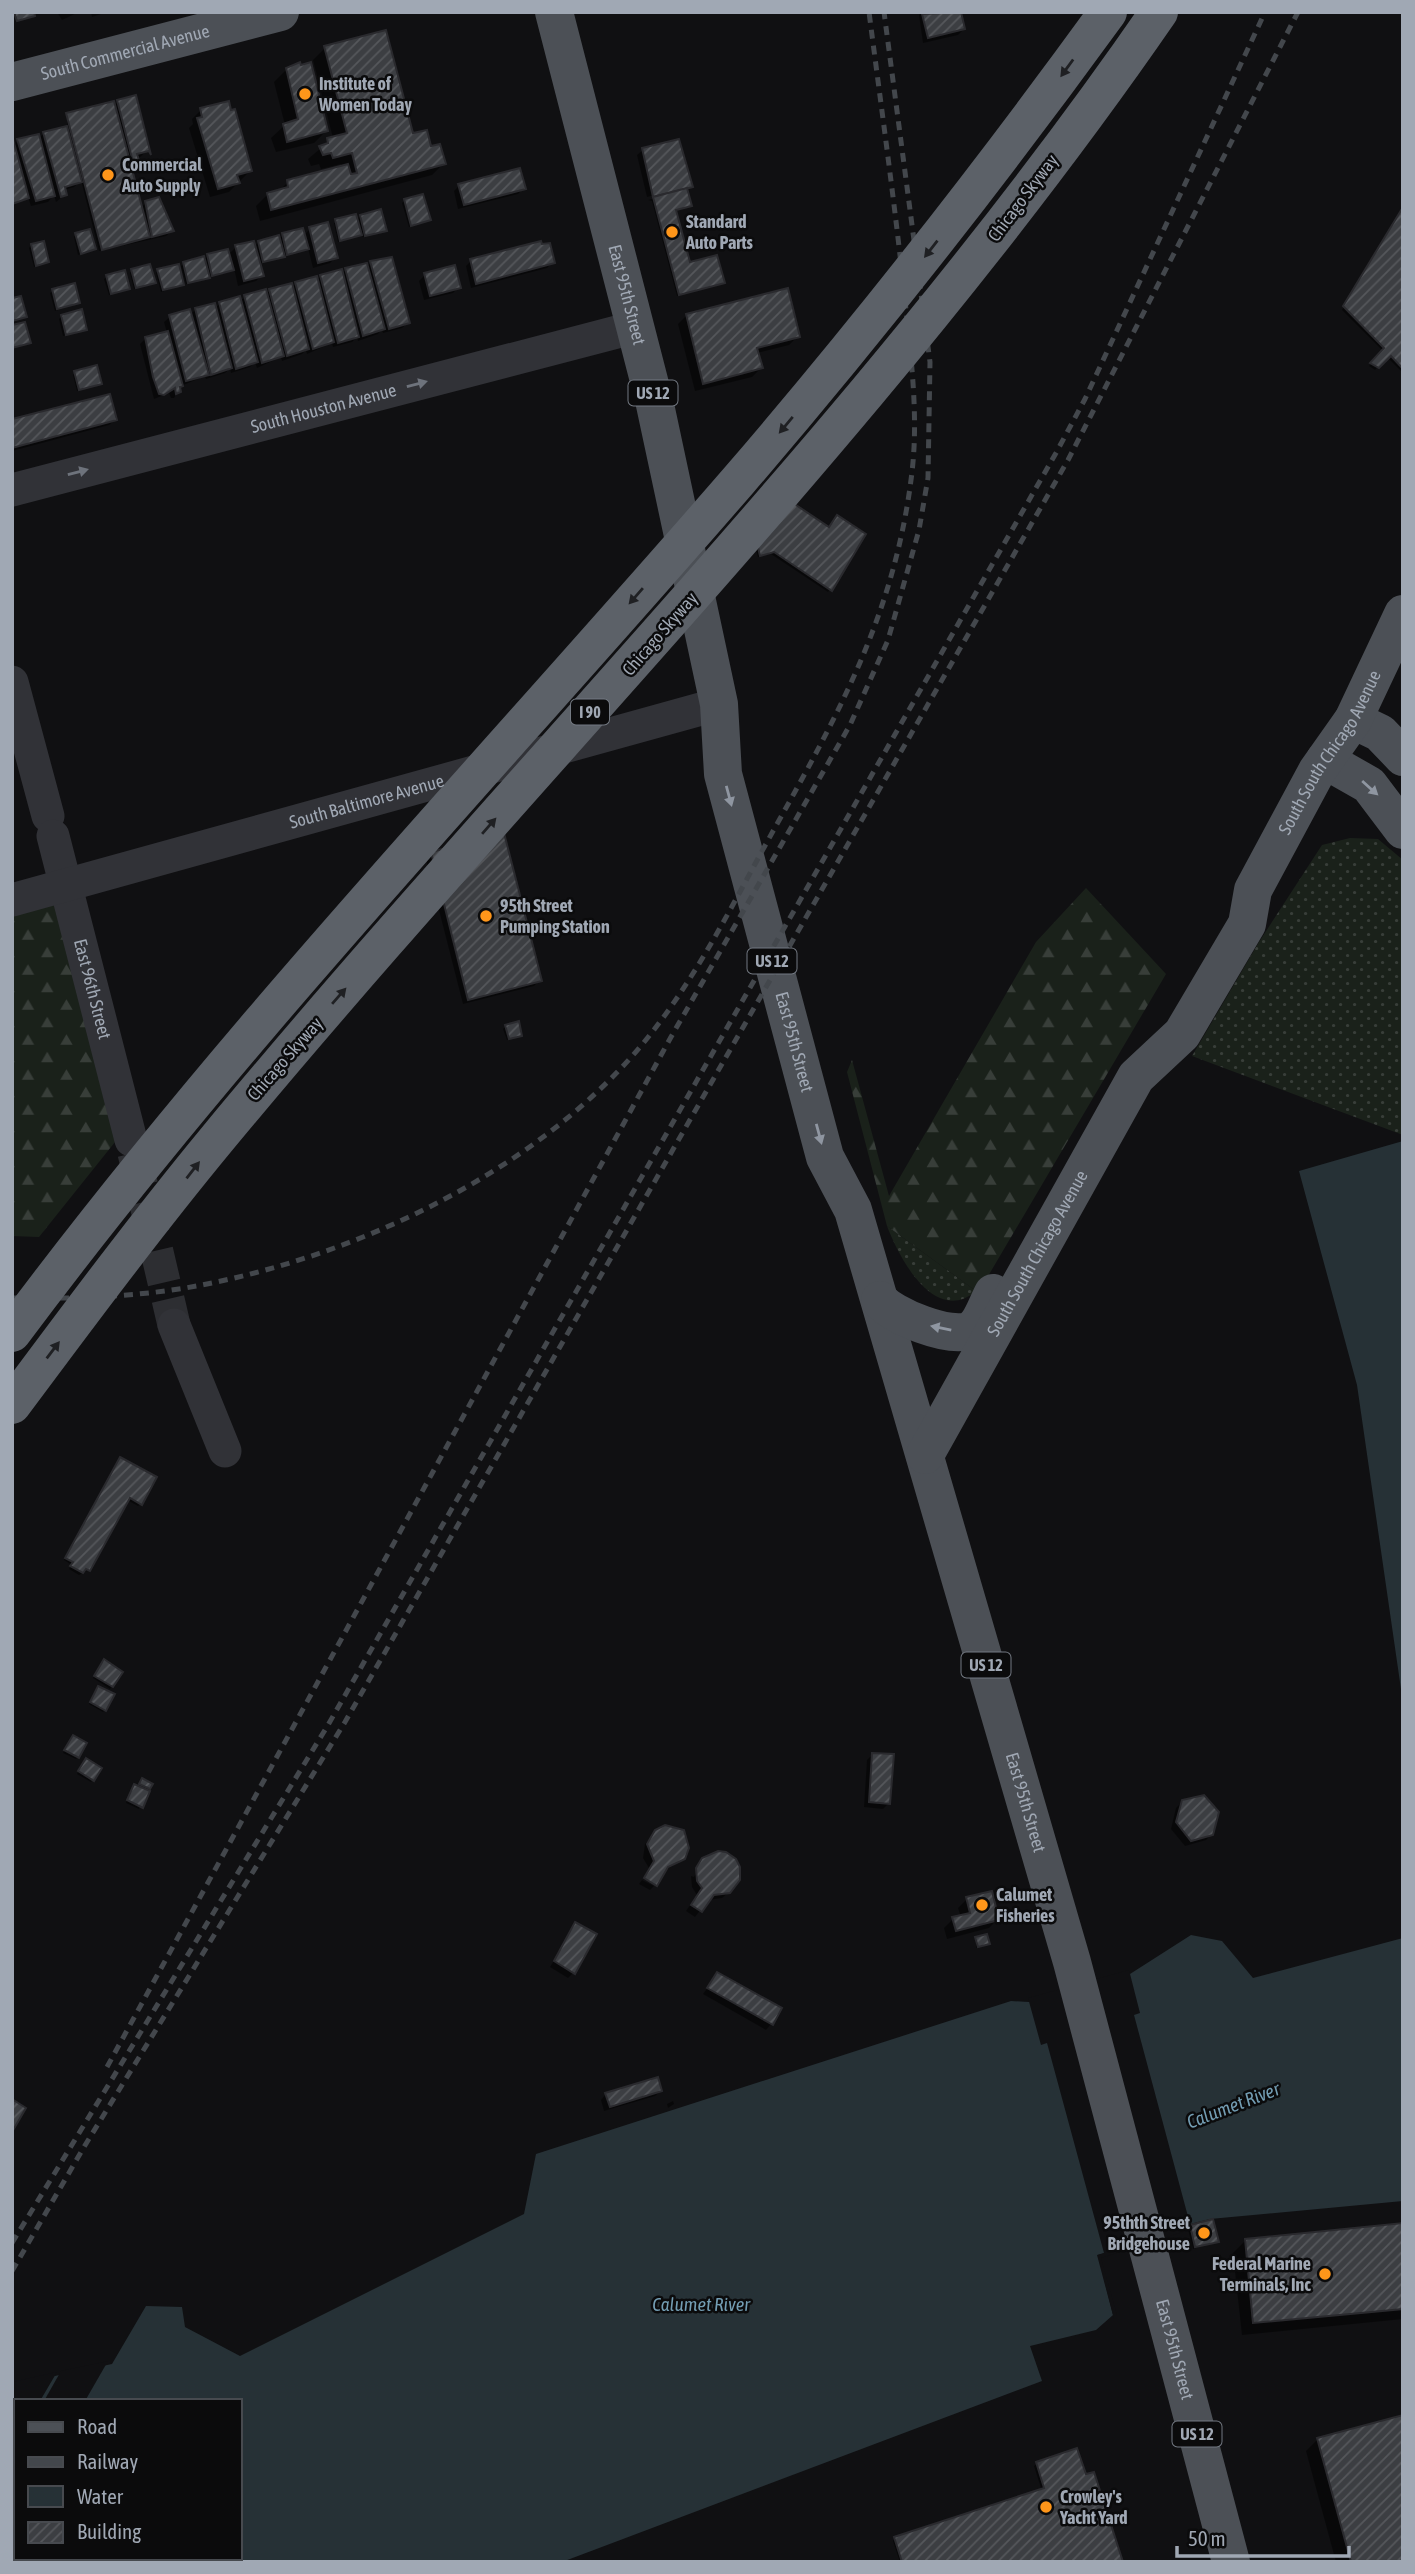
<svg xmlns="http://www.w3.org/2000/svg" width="1415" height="2574" font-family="'Asap Condensed',sans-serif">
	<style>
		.grass { fill: url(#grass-dots) }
		.forest { fill: url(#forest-firs) }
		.water { fill: #263136; fill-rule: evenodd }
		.pier { fill: #101012 }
		.shadow { fill: #0007 }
		.building { fill: url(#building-hatch); stroke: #2a2a2e; stroke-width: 2 }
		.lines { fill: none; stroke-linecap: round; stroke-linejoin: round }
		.minor-tunnel { stroke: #2d2e32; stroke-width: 33; stroke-dasharray: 33 17; stroke-linecap: butt }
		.minor { stroke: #313237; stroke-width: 33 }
		.major { stroke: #4c5056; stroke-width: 38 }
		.rail { stroke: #43474c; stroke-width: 5; stroke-dasharray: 9 7; stroke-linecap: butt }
		.highway-bridge { stroke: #5c6168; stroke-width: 38 }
		.oneway { fill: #1f2023 }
		.oneway2 { fill: #6e737c }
		.oneway3 { fill: #8f96a1 }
		.poi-dot { fill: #ff961a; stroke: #0b0b0c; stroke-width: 2.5 }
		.labels { text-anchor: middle; stroke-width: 5; stroke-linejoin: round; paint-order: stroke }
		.shield { fill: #0b0b0c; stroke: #737982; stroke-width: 2 }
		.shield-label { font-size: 16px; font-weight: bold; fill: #a0a8b4 }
		.street-label { font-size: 18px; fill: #a0a8b4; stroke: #0b0b0c }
		.poi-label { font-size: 18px; font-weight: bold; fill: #a0a8b4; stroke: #0b0b0c; text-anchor: start }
		.water-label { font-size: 19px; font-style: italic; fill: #739db3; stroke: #0b0b0c }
	</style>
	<defs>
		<pattern id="grass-dots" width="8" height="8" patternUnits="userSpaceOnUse" patternTransform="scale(1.75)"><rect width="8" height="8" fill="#1a211a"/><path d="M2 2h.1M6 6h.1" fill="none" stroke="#383e39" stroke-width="1.8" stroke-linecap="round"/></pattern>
		<pattern id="forest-firs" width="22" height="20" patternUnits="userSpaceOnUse" patternTransform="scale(1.75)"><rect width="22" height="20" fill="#1a211a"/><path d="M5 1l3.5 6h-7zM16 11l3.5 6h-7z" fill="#383e39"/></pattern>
		<pattern id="building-hatch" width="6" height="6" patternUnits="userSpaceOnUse" patternTransform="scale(1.75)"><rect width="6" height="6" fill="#3c3e42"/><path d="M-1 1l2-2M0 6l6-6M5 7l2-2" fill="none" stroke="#55575b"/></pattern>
	</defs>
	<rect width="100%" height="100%" fill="#101012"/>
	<g class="grass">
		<path d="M1350,838L1378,839L1403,860V1135L1192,1056L1259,942L1322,845Z"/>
		<path d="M887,1226L976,1291C935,1326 899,1258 887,1226Z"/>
	</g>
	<g class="forest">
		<path d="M1086,888L1166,974L984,1283L976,1291L887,1226L847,1072L852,1060L889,1196L1036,942Z"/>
		<path d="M64,897L115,1142L39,1237L12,1236V911Z"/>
	</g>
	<g class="water">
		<path d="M1403,1141V1703L1357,1385L1299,1171Z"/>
		<path d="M1191,1935L1222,1941L1253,1978L1403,1938V2201L1210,2219L1098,2255L1113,2315L1096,2330L1030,2346L1042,2381L562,2562H12V2385L112,2364L146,2306L182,2307L185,2327L240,2356L524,2214L536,2154L1011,2001L1029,2002L1130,1974ZM16,2401H240V2558H16Z"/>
	</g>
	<g class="pier">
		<path d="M1129,1970L1140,2013L1134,2015L1190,2224L1210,2219L1211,2223L1101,2258L1117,2315L1114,2319L1097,2255L1104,2253L1047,2043L1041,2045L1028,1998Z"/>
		<path d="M108,2361L85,2401H44L61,2371Z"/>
		<path d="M57,2372L40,2401H16V2442L12,2449V2382Z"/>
	</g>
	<g class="shadow">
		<path d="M57,12H79L62,20Z"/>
		<path d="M91,12H107L92,17Z"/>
		<path d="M922,12H959L964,29L958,35L923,43L919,15Z"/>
		<path d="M325,48L444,163L432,175L260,221L256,206L268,194L279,191L288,182L341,168V164L321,169L319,164L311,166L308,159L333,138L313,60Z"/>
		<path d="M299,64L326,131L314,143L276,152L271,138L285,125L274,82L290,66Z"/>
		<path d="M118,102L148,150L130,166L141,208L146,202L172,231L166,236L99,251L81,180L74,187L64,190L65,195L56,202L54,195L48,202L31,206L28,197L12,204V142L13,146L18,141L38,139L44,133L67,128V115L114,106Z"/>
		<path d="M201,110L250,171L229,192L210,197L189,128L193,124L192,119Z"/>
		<path d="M643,150L691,186L686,192L690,206L674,211L689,264L723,283L720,285L677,296L652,201L648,200L687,190V187L647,197L637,155Z"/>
		<path d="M459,186L524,188L518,194L458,209L454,191Z"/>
		<path d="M405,200L429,220L409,227L402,203Z"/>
		<path d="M1403,208V373L1387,357L1375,370L1369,366L1383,351L1342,310Z"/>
		<path d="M361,216L385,230L363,237L362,233L338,242L334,223L356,220Z"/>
		<path d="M310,229L336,257L330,263L313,268L308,248L259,264L262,275L256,281L238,286L234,268L229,272L186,284L181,266L184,263L203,260L208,256L228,255L236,247H254L259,242L278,240L283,235H304Z"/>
		<path d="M76,235L94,249L78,255L74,237Z"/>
		<path d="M31,245L47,262L45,264L34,267L29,248Z"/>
		<path d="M471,261L553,262L547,268L471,288L466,266Z"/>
		<path d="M371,263L408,322L402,328L383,333L382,329L378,334L358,341L357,337L352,342L333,347L332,343L307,354L306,350L302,354L282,361L281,357L257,368L255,362L250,367L231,373L230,368L225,373L206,379L205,376L181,386L174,398H171L169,393L154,399L140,344L146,338L167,333L164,322L170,317L190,315L195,310L214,306L215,309L220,303L266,295L270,290L316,281L321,276L366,267Z"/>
		<path d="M132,271L154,282L134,289L130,273Z"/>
		<path d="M158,271L182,285L161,292L156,273Z"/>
		<path d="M425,275L459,287L453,293L424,300L419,281Z"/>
		<path d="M107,277L128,289L109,295L104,279Z"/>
		<path d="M53,291L78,303L55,311L50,293Z"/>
		<path d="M687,315L798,336L789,345L757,353L761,368L752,377L695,391L678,324Z"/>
		<path d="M61,317L85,329L63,336L59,319Z"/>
		<path d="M75,373L100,383L77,391L73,375Z"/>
		<path d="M12,420H115L109,425L12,451Z"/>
		<path d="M829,529L864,534L828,592L771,554L758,557L753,538Z"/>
		<path d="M432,853L540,980L534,986L463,1004L426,859Z"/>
		<path d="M506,1026L520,1035L507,1040L503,1029Z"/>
		<path d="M118,1461L141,1504L138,1506L127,1500L89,1570L79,1575L69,1569L72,1565L64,1560Z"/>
		<path d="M102,1664L112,1686L110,1689L93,1678Z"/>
		<path d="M97,1690L105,1710L103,1712L89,1704Z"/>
		<path d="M71,1739L78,1757L76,1759L63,1753Z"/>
		<path d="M873,1754L889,1803L883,1809L864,1807L867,1760Z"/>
		<path d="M84,1763L93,1780L91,1782L77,1774Z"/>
		<path d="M140,1783L151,1784L139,1809L126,1803L132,1788Z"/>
		<path d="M1182,1802L1212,1834L1206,1840L1185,1846L1171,1829L1176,1808Z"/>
		<path d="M673,1826L682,1831L684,1859L664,1871L656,1884L644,1877L649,1868L643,1858L645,1844L662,1827Z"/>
		<path d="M703,1860L729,1892L722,1898L708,1900L695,1917L686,1911L697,1895L692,1887L691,1876L694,1877Z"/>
		<path d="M642,1880L654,1886L650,1890L639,1884Z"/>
		<path d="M967,1899L997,1920L989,1928L947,1939L944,1928L953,1919L961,1917L958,1908Z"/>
		<path d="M576,1925L574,1972L568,1978L550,1967Z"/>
		<path d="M976,1939L988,1943L976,1948Z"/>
		<path d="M718,1974L771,2024L766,2030L703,1994Z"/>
		<path d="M661,2091L655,2096L604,2111L601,2100L606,2094Z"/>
		<path d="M673,2101L674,2104L668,2108L667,2104Z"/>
		<path d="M1403,2225V2319L1242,2335L1233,2253L1245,2241Z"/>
		<path d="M1191,2226L1217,2241L1193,2249L1188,2229Z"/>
		<path d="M1318,2439L1403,2562H1336L1306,2451Z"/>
		<path d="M1037,2464L1122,2562H900L893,2541L895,2538L1042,2491L1034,2466Z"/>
	</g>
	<g class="building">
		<path d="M14,12H34L35,16L17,21Z"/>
		<path d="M961,12L965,29L928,38L922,14Z"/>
		<path d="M386,30L413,133L427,130L431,146L440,144L446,164L271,210L267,193L288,187L287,180L348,164L351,174L357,173L352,153L333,158L331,153L323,155L319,146L328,143L327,138L347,133L324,46Z"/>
		<path d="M300,62L301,65L311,62L328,131L287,142L283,124L298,119L286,68Z"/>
		<path d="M136,95L151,155L149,151L137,154L139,160L133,162L117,100Z"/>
		<path d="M114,101L150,237L102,250L66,113Z"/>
		<path d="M229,101L231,110L235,109L252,171L237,175L240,183L218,189L197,118L202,117L200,108Z"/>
		<path d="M67,126L82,182L65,187L67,195L61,197L43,132Z"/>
		<path d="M39,134L55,196L36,201L17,139Z"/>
		<path d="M13,139L29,198L12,204V139Z"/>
		<path d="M679,139L693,187L653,197L642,148Z"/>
		<path d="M520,168L526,189L464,205L458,184Z"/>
		<path d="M687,188L692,206L676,210L690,262L717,255L725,283L679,295L653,197Z"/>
		<path d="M423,194L431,220L411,226L404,199Z"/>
		<path d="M159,197L174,231L152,237L145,201Z"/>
		<path d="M1403,207V369L1391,356L1379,368L1370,363L1384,348L1343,306Z"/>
		<path d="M381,209L387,231L365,236L360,215Z"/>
		<path d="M356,214L362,235L340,241L335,219Z"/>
		<path d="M328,222L338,258L318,263L309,227Z"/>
		<path d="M303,228L309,249L287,255L282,233Z"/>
		<path d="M90,229L96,249L81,254L75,233Z"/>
		<path d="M279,235L285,257L263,262L258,241Z"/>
		<path d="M44,241L49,262L36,266L31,244Z"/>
		<path d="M254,241L264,276L244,281L235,245Z"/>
		<path d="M541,241L542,244L550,243L555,263L476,284L470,259Z"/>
		<path d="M228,249L234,270L212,276L207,254Z"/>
		<path d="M204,256L210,278L188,283L183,262Z"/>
		<path d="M392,257L410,323L389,329L370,261Z"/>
		<path d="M367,263L385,329L363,336L345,268Z"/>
		<path d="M150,264L156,283L136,288L131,269Z"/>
		<path d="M179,264L184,285L163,290L157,269Z"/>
		<path d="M455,265L461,288L430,296L424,273Z"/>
		<path d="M342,269L359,337L338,343L320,275Z"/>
		<path d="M125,270L130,289L111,294L106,275Z"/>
		<path d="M317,276L334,342L313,349L295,282Z"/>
		<path d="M75,283L80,303L57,309L52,289Z"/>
		<path d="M292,283L309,349L287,356L269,289Z"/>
		<path d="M788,288L800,337L757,348L763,368L703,384L686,314Z"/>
		<path d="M266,289L284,356L262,363L244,295Z"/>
		<path d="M21,296L27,317L12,321V298Z"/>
		<path d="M240,296L258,362L236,369L219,302Z"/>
		<path d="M215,303L232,368L211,375L195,308Z"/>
		<path d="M82,309L87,330L66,335L61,315Z"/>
		<path d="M190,309L209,375L186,381L169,315Z"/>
		<path d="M25,322L31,343L12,348V325Z"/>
		<path d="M168,331L183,386L180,387L181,392L176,394L175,388L164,395L159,394L153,377L145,337Z"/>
		<path d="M97,365L102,384L79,390L74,371Z"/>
		<path d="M110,394L117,420L12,448V419Z"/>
		<path d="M793,503L829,527L837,515L866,534L832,591L774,552L760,556L755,534Z"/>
		<path d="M504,833L542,981L468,1000L431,852Z"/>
		<path d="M519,1021L522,1036L509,1039L505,1025Z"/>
		<path d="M120,1457L157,1477L142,1505L130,1498L90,1571L86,1569L83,1573L70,1566L73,1562L65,1558Z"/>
		<path d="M104,1659L123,1672L113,1687L94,1676Z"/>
		<path d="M98,1686L115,1694L106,1711L90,1702Z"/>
		<path d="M73,1735L87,1743L79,1758L64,1750Z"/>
		<path d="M872,1753L894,1754L890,1804L869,1802Z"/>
		<path d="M86,1758L102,1768L94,1781L78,1771Z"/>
		<path d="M142,1778L153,1784L150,1789L139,1784Z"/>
		<path d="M134,1784L150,1791L143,1808L127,1800Z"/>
		<path d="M1204,1795L1219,1812L1213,1835L1191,1841L1176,1822L1182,1800Z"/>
		<path d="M665,1825L684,1830L689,1848L685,1859L668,1867L657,1886L644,1878L654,1861L647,1844L655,1830Z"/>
		<path d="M718,1851L726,1852L736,1859L740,1867V1880L730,1893L714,1895L702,1912L691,1905L702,1888L697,1881L696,1868L702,1858Z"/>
		<path d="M992,1891L999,1920L956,1931L952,1917L970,1913L966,1897Z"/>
		<path d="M575,1922L597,1934L575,1974L554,1961Z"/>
		<path d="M987,1934L990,1944L978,1947L975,1937Z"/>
		<path d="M717,1972L782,2008L773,2025L707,1988Z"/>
		<path d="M658,2077L662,2091L610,2107L605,2093Z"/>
		<path d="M12,2099L26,2108L12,2132Z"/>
		<path d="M1213,2219L1219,2242L1195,2247L1190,2225Z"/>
		<path d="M1403,2223V2309L1253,2323L1245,2239Z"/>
		<path d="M1403,2415V2562H1351L1317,2438Z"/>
		<path d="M1077,2448L1086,2474L1094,2472L1123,2562H902L894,2537L1044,2488L1036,2462Z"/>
	</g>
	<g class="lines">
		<path class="minor-tunnel" d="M134,1153L174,1325"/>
		<g class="minor">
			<path id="s1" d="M12,490L636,327"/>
			<path d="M12,682L48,816"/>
			<path id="s2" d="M53,836L131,1140"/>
			<path id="s3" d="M12,900L719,704"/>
			<path d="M174,1325L225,1451"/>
		</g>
		<g class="major">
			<path id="s4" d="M554,12L654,400L719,704L723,774L825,1157L853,1210L1072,1962L1231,2562"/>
			<path id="s5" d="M12,82L280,12"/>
			<path d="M1353,720L1380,733L1403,757"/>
			<path d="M1325,760L1369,785L1403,830"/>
			<path d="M880,1300C890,1315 952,1340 970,1330C981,1325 987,1304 993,1293"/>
			<path id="s6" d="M925,1455L1136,1077L1182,1034L1247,924L1253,890L1317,771L1353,720L1403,614"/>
		</g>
		<g class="rail">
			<path d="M12,1298C75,1299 140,1297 202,1285C360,1254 534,1172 640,1047C696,981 735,899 777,824C843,706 896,608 912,472C919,412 910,350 904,291C894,198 881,105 869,12"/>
			<path d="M107,2067L671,1037L850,725L888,640L919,530L928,478L930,362L884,12"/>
			<path d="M12,2243L328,1725L1056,453L1085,399L1265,12"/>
			<path d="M12,2271L84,2147L345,1722L1068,460L1298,12"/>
		</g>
		<g class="highway-bridge">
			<path d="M12,1333C235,1033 495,762 739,480C869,329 991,173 1108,12"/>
			<path d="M12,1405C79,1315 146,1225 217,1139C529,762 880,417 1159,12"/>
		</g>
	</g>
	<defs><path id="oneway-solid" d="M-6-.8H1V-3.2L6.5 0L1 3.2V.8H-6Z" transform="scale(1.75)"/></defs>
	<g class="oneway">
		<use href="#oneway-solid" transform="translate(1067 68) rotate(126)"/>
		<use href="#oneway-solid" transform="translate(931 249) rotate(128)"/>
		<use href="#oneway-solid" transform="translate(786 425) rotate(130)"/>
		<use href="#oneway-solid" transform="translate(636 596) rotate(131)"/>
		<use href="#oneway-solid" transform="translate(489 826) rotate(-49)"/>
		<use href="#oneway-solid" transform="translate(339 996) rotate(-49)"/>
		<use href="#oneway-solid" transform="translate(193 1170) rotate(-52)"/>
		<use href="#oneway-solid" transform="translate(53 1350) rotate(-53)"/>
	</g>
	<g class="oneway2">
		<use href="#oneway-solid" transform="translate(417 384) rotate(-15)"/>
		<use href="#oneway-solid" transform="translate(78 472) rotate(-15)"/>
	</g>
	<g class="oneway3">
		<use href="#oneway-solid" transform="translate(1370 788) rotate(42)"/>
		<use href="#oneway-solid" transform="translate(729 796) rotate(75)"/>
		<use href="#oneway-solid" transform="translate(819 1134) rotate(75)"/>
		<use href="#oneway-solid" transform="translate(941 1328) rotate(-168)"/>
	</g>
	<g class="poi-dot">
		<circle cx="305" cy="94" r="7"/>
		<circle cx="108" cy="175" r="7"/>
		<circle cx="672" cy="232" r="7"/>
		<circle cx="486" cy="916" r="7"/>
		<circle cx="982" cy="1905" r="7"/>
		<circle cx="1204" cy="2233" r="7"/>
		<circle cx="1325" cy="2274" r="7"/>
		<circle cx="1046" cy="2507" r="7"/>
	</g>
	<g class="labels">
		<g class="shield">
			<rect x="628.5" y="380.5" width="49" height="25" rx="5"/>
			<rect x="571" y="699.5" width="38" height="25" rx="5"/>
			<rect x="747.5" y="948.5" width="49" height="25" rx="5"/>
			<rect x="961.5" y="1652.5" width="49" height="25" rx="5"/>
			<rect x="1172.5" y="2421.5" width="49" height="25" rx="5"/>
		</g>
		<g class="shield-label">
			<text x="653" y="399">US 12</text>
			<text x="590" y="718">I 90</text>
			<text x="772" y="967">US 12</text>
			<text x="986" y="1671">US 12</text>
			<text x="1197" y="2440">US 12</text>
		</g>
		<g class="street-label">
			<text dy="6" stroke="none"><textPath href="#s5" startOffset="117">South Commercial Avenue</textPath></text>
			<text transform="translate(1023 198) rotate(-53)" y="6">Chicago Skyway</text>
			<text dy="6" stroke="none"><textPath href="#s4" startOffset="292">East 95th Street</textPath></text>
			<text dy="6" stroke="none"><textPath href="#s1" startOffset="322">South Houston Avenue</textPath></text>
			<text transform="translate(660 634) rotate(-49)" y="6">Chicago Skyway</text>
			<text dy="6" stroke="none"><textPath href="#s6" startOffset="816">South South Chicago Avenue</textPath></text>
			<text dy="6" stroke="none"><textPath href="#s3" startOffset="368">South Baltimore Avenue</textPath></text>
			<text dy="6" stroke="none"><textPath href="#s2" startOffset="158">East 96th Street</textPath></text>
			<text dy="6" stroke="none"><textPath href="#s4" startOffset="1059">East 95th Street</textPath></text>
			<text transform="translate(285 1059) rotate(-49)" y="6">Chicago Skyway</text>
			<text dy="6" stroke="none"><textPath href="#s6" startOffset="231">South South Chicago Avenue</textPath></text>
			<text dy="6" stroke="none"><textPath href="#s4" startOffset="1855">East 95th Street</textPath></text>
			<text dy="6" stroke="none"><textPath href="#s4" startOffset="2422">East 95th Street</textPath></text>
		</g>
		<g class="poi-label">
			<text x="319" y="90">Institute of<tspan x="319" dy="21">Women Today</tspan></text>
			<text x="122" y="171">Commercial<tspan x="122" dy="21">Auto Supply</tspan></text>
			<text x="686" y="228">Standard<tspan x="686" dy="21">Auto Parts</tspan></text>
			<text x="500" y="912">95th Street<tspan x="500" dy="21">Pumping Station</tspan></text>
			<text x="996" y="1901">Calumet<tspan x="996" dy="21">Fisheries</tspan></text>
			<text x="1190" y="2229" text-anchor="end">95thth Street<tspan x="1190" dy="21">Bridgehouse</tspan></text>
			<text x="1311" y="2270" text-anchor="end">Federal Marine<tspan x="1311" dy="21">Terminals, Inc</tspan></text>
			<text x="1060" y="2503">Crowley's<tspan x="1060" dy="21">Yacht Yard</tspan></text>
		</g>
		<g class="water-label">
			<text transform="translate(1233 2105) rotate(-21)" y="7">Calumet River</text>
			<text x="701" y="2311">Calumet River</text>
		</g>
	</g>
	<rect width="1415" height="2574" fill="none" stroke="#a0a8b4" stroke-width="28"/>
	<rect x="14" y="2399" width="228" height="161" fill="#0b0b0c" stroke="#474a4f" stroke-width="2"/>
	<rect x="28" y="2422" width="35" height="10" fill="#4c5056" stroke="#474a4f" stroke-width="2"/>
	<text x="77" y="2434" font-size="21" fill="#a0a8b4">Road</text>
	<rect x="28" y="2457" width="35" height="10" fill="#43474c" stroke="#474a4f" stroke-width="2"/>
	<text x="77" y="2469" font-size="21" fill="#a0a8b4">Railway</text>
	<rect x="28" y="2486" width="35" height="21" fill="#263136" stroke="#474a4f" stroke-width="2"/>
	<text x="77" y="2504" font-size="21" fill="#a0a8b4">Water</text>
	<rect x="28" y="2522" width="35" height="21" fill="url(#building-hatch)" stroke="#474a4f" stroke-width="2"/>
	<text x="77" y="2539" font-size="21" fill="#a0a8b4">Building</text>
	<path d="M1177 2546v10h172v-10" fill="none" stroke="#a0a8b4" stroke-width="3.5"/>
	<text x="1188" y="2546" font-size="21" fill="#a0a8b4" stroke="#0b0b0c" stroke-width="5" paint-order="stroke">50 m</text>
</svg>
